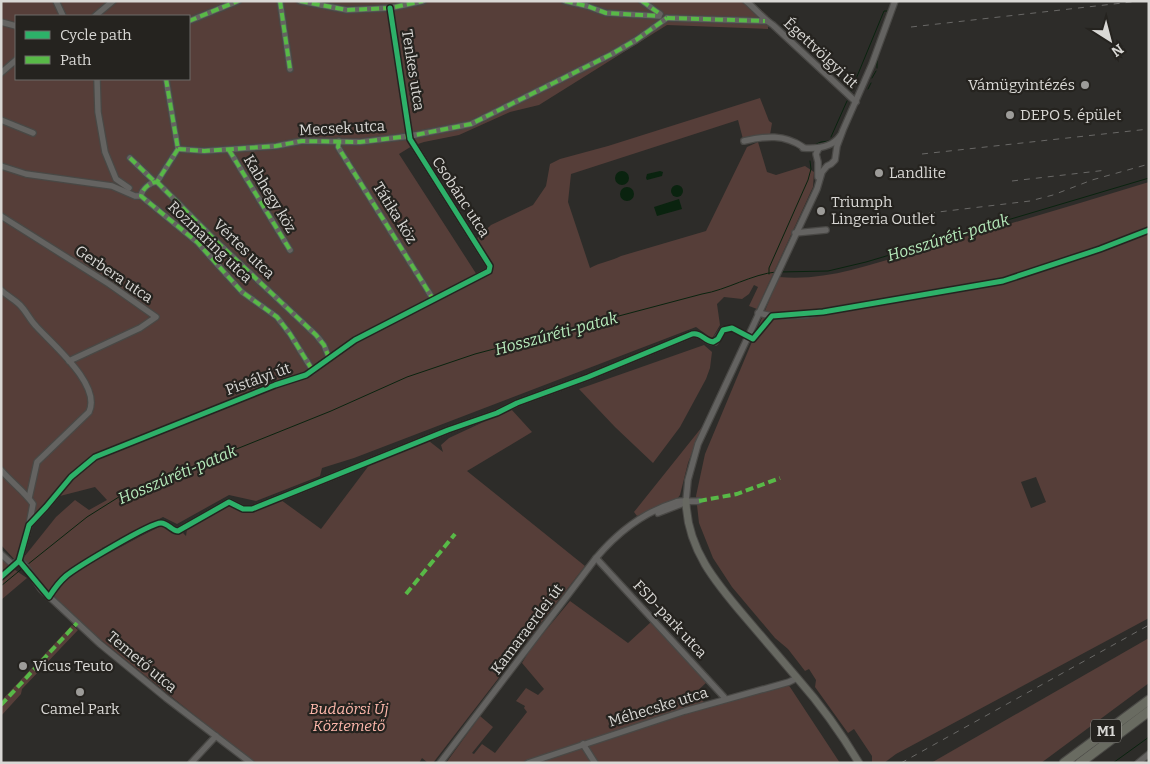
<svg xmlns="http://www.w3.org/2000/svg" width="1150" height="764" font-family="Bitter,serif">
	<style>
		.green { fill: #563e39; fill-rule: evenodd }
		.water { fill: #0a230f }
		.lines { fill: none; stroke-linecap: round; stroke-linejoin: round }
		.stream { stroke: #0a230f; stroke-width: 1 }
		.minor-casing { stroke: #494845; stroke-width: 8 }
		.major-casing { stroke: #494845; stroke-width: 9 }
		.highway-casing { stroke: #494845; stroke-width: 11 }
		.minor { stroke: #646361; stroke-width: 5.5 }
		.major { stroke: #676861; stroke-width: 7 }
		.highway { stroke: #696b61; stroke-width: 9 }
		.rail { stroke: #696866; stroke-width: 1; stroke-dasharray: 6 6; stroke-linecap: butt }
		.quiet { stroke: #58b947; stroke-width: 4; stroke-dasharray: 8 4; stroke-linecap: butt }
		.cycleway-casing { stroke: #25231f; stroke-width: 8 }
		.cycleway { stroke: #2db169; stroke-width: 5 }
		.poi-dot { fill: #9d9c99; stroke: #25231f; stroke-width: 2 }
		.labels { text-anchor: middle; stroke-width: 4.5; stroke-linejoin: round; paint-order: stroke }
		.shield { fill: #25231f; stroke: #a3a29e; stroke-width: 1 }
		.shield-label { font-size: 14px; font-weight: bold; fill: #d9d8d5 }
		.street-label { font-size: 15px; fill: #d9d8d5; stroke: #25231f }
		.poi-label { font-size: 15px; fill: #d9d8d5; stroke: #25231f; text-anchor: start }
		.park-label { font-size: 15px; font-style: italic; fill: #feb8ac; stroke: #25231f }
		.water-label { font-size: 16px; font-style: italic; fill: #b6eabb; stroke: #25231f }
	</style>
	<rect width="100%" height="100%" fill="#2d2c29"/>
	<g class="green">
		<path d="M1,1H751L768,16V29L667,25L539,105L510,112L459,135L424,142L412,146L399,154L477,275L490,266L474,241L491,225L533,205L546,186L550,164L560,159L608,146L760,98L769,121L772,123L770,135H759L743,139L738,120L571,174L568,202L590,268C601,262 611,261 621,256L706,231L747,147L758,142L767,172L776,175L805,166L814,172L813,187L757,309L749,306L758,287L754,285L749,294L742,299L724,297L717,304L720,325L713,337L711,338L696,327L354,458L322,468L320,476L256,501L229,495L177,524L163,517L102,548L104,556L141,536L161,526L175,534L183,533L186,536L187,529L228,505L247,513L281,500L321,529L370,464L429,441L443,452L441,445L449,438L511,409L532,432L467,471L585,566L433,763H428L422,758L419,763H254L96,636L43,586L24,560V557L56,517L75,500L89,510L107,500L95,487L60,496L25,530L15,560L1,545ZM16,16H189V79H16Z"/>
		<path d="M1149,182V618L896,754L884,763H872V756L854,729L848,733L815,687L816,680L809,669L805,671L788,649L775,638L732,587L713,558L699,523L696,496L705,454L779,277C828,282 877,262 924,249C999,227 1074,205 1149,182ZM1036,477L1046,502L1031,508L1021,482Z"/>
		<path d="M704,345L712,352L710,368L706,379L680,427L653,463L615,427L579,389Z"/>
		<path d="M702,427L688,463L680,495L677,499L637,516L634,512Z"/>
		<path d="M1,557L12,568L27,578L1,600Z"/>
		<path d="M570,601L628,643L651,622L707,682L695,693L705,703L694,711L788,684L840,763H446L480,716L493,727L472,753L474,754L482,744L495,753L527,712L524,708L525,706L516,701L526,688L538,695L544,689L522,663L531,648Z"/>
		<path d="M72,625L78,630L22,689L21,694L1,716V701Z"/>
		<path d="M1149,638V683L1041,763H931Z"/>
	</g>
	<g class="water">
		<circle cx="622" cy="178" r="7"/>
		<path d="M660,171L663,172L662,176L647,180L646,178L647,174Z"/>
		<circle cx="677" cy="191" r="6"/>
		<circle cx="627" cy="194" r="7"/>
		<path d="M679,199L682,209L657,216L654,207Z"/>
	</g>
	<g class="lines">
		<g class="stream">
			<path d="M877,68V61"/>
			<path d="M872,78L876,71"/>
			<path d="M868,89L871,83"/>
			<path d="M851,91L884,11H888L892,1"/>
			<path d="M831,137L847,101"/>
			<path d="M814,145L821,142L829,141"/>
			<path d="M780,272L828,271L866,262L1149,178"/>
			<path d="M769,274V268L808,180L811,169L810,161"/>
			<path d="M27,565L87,517L122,495L331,411L407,377L475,354L702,294C727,290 752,274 776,272"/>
			<path d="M1,586L24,567"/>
			<path d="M1113,763L1149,737"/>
		</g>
		<defs>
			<g id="minor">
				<path d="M56,1L63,16"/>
				<path d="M280,1L290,69"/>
				<path d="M300,1L347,10L390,8L423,1"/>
				<path d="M565,1L587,6L606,13L659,16"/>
				<path d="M642,1L660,14"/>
				<path d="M746,1C756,9 763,19 773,25L856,102"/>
				<path d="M95,16L113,1"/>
				<path d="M667,18L765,21"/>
				<path d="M189,21L238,1"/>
				<path d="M1,22L16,26"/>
				<path d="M1,73L16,60"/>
				<path d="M97,79L98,112L105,152L116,179L129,188"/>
				<path d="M166,79L178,149"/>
				<path d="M1,120L33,133"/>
				<path d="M339,141L338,147L433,299"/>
				<path d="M744,141C766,136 784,134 803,147"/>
				<path d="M803,148C817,149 832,148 840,136"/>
				<path d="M178,149L204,151L276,146L302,141L360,142L410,136L471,124L612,54L636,40L667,18"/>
				<path d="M229,150L290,250"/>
				<path d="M130,158L155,182"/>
				<path d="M1,166L26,174L112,186L135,196H141L197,242L242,292L277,317L290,334L313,371"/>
				<path d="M818,177V162L816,154L819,148"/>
				<path d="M157,182L215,240L316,335L324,345L329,358"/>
				<path d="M141,196C142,189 150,182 157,182L178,149"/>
				<path d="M1,216L109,284L156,317L140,328L69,361"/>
				<path d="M795,233L826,230"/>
				<path d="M1,290C7,296 14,299 20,305C26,311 30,320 36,326C52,344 102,385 89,412L37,462L29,498"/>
				<path d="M758,313L772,316L805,315L1003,281L1100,249L1149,230"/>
				<path d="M1,470C11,482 25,492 33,504L29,525"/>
				<path d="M686,501L688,480L698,444L817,189L822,172L827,166L831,164L835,160L837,146L843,130L872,64L895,1"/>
				<path d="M658,513L684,503"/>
				<path d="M1,554L12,564L19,561L29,525L46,507L71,477L95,457L275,385L306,375L355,340L489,271L490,266L410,139L390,8"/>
				<path d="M596,558L724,697"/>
				<path d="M19,561L24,564L41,589L100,644L166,698L251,763"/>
				<path d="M49,597C54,589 59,582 66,576C77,567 150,523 161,523C168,523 172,531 178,531L229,502L243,509H252L448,430L497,413L517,403L588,377L692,334C702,332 705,343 715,342L723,330"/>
				<path d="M583,744L595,763"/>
				<path d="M191,763L216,736"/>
				<path d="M440,763L596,558C617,533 644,512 676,502C683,500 692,502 699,501"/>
				<path d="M528,763L685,711L789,682L797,678"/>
				<path d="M1138,763L1149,754"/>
			</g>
			<path id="major" d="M686,501C687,549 716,583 746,618C763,638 781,659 798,679C821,705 841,733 859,763"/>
			<g id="highway">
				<path d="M1064,763L1149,700"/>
				<path d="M1080,763L1149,711"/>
			</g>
		</defs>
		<use href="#minor" class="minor-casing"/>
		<use href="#major" class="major-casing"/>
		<use href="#highway" class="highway-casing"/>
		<use href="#minor" class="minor"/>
		<use href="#major" class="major"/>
		<use href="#highway" class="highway"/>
		<g class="rail">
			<path d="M911,27L1140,1"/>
			<path d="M922,154L1149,129"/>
			<path d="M1012,181L1107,170"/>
			<path d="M905,216L1030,201L1053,195L1092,180L1149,164"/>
			<path d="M901,763L1149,625"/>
		</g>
		<g class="quiet">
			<path d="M280,1L290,69"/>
			<path d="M300,1L347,10L390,8L423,1"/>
			<path d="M565,1L587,6L606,13L659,16"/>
			<path d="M642,1L660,14"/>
			<path d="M667,18L765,21"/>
			<path d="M189,21L238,1"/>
			<path d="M166,79L178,149"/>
			<path d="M339,141L338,147L433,299"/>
			<path d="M178,149L157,182C150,182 142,189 141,196L197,242L242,292L277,317L290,334L313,371L315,369"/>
			<path d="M178,149L204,151L276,146L302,141L360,142L410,136L471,124L612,54L636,40L667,18"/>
			<path d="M229,150L290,250"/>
			<path d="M130,158L155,182"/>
			<path d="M157,182L215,240L316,335L324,345L329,358"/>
			<path d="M699,501L737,494L780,478"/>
			<path d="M406,594L455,534"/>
			<path d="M1,705L77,623"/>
		</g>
		<defs>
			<g id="cycleway">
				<path d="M19,561L49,597C54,589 59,582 66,576C77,567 150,523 161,523C168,523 172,531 178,531L229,502L243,509H252L448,430L497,413L517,403L588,377L692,334C701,332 704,341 713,342L718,339L723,330L732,328L753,339L772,316L823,312L1003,281L1100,249L1149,230"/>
				<path d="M1,577L19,561L29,525L46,507L71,477L95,457L275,385L306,375L355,340L489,271L490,266L410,139L390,8"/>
			</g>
		</defs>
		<use href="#cycleway" class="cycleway-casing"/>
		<use href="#cycleway" class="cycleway"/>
	</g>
	<g class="poi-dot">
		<circle cx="1085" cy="85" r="5"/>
		<circle cx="1010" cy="115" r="5"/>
		<circle cx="879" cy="173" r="5"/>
		<circle cx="821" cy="211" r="5"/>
		<circle cx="23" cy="666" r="5"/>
		<circle cx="80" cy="692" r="5"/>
	</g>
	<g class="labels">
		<rect class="shield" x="1091" y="719.5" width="30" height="23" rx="4"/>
		<g class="shield-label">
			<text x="1106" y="736">M1</text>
		</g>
		<g class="street-label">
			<text transform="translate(821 53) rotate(43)" y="5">Égettvölgyi út</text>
			<text transform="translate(413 70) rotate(81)" y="5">Tenkes utca</text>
			<text transform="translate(342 128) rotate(-3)" y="5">Mecsek utca</text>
			<text transform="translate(270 194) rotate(59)" y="5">Kabhegy köz</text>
			<text transform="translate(461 197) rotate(57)" y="5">Csobánc utca</text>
			<text transform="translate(395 213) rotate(58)" y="5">Tátika köz</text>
			<text transform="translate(210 242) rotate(44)" y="5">Rozmaring utca</text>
			<text transform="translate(244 249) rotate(44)" y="5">Vértes utca</text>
			<text transform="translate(114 274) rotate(34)" y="5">Gerbera utca</text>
			<text transform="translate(258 379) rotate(-20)" y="5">Pistályi út</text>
			<text transform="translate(670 619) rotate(47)" y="5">FSD-park utca</text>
			<text transform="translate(527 629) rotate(-53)" y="5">Kamaraerdei út</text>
			<text transform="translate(142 662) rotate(40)" y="5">Temető utca</text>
			<text transform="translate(658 707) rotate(-17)" y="5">Méhecske utca</text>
		</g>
		<g class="poi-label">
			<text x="1075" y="90" text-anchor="end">Vámügyintézés</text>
			<text x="1020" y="120">DEPO 5. épület</text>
			<text x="889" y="178">Landlite</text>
			<text x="831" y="207">Triumph<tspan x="831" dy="17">Lingeria Outlet</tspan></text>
			<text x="33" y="671">Vicus Teuto</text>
			<text x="80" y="714" text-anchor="middle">Camel Park</text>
		</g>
		<g class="park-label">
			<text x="349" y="714">Budaörsi Új<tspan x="349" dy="17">Köztemető</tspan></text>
		</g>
		<g class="water-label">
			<text transform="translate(948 237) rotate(-17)" y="6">Hosszúréti-patak</text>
			<text transform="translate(556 333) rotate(-15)" y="6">Hosszúréti-patak</text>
			<text transform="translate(177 474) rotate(-23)" y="6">Hosszúréti-patak</text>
		</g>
	</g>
	<rect width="1150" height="764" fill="none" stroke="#d9d8d5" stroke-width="5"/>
	<rect x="15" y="15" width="175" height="65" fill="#25231f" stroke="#6d6b68"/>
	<rect x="25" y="31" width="25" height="8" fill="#2db169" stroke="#6d6b68"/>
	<text x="60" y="40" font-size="15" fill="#d9d8d5">Cycle path</text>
	<rect x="25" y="56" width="25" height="8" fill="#58b947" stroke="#6d6b68"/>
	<text x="60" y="65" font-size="15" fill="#d9d8d5">Path</text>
	<g transform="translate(1110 40) rotate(144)" stroke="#25231f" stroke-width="4" paint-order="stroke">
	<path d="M0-4L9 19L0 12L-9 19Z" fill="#d9d8d5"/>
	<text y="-8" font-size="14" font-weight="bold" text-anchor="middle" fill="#d9d8d5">N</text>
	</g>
</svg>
